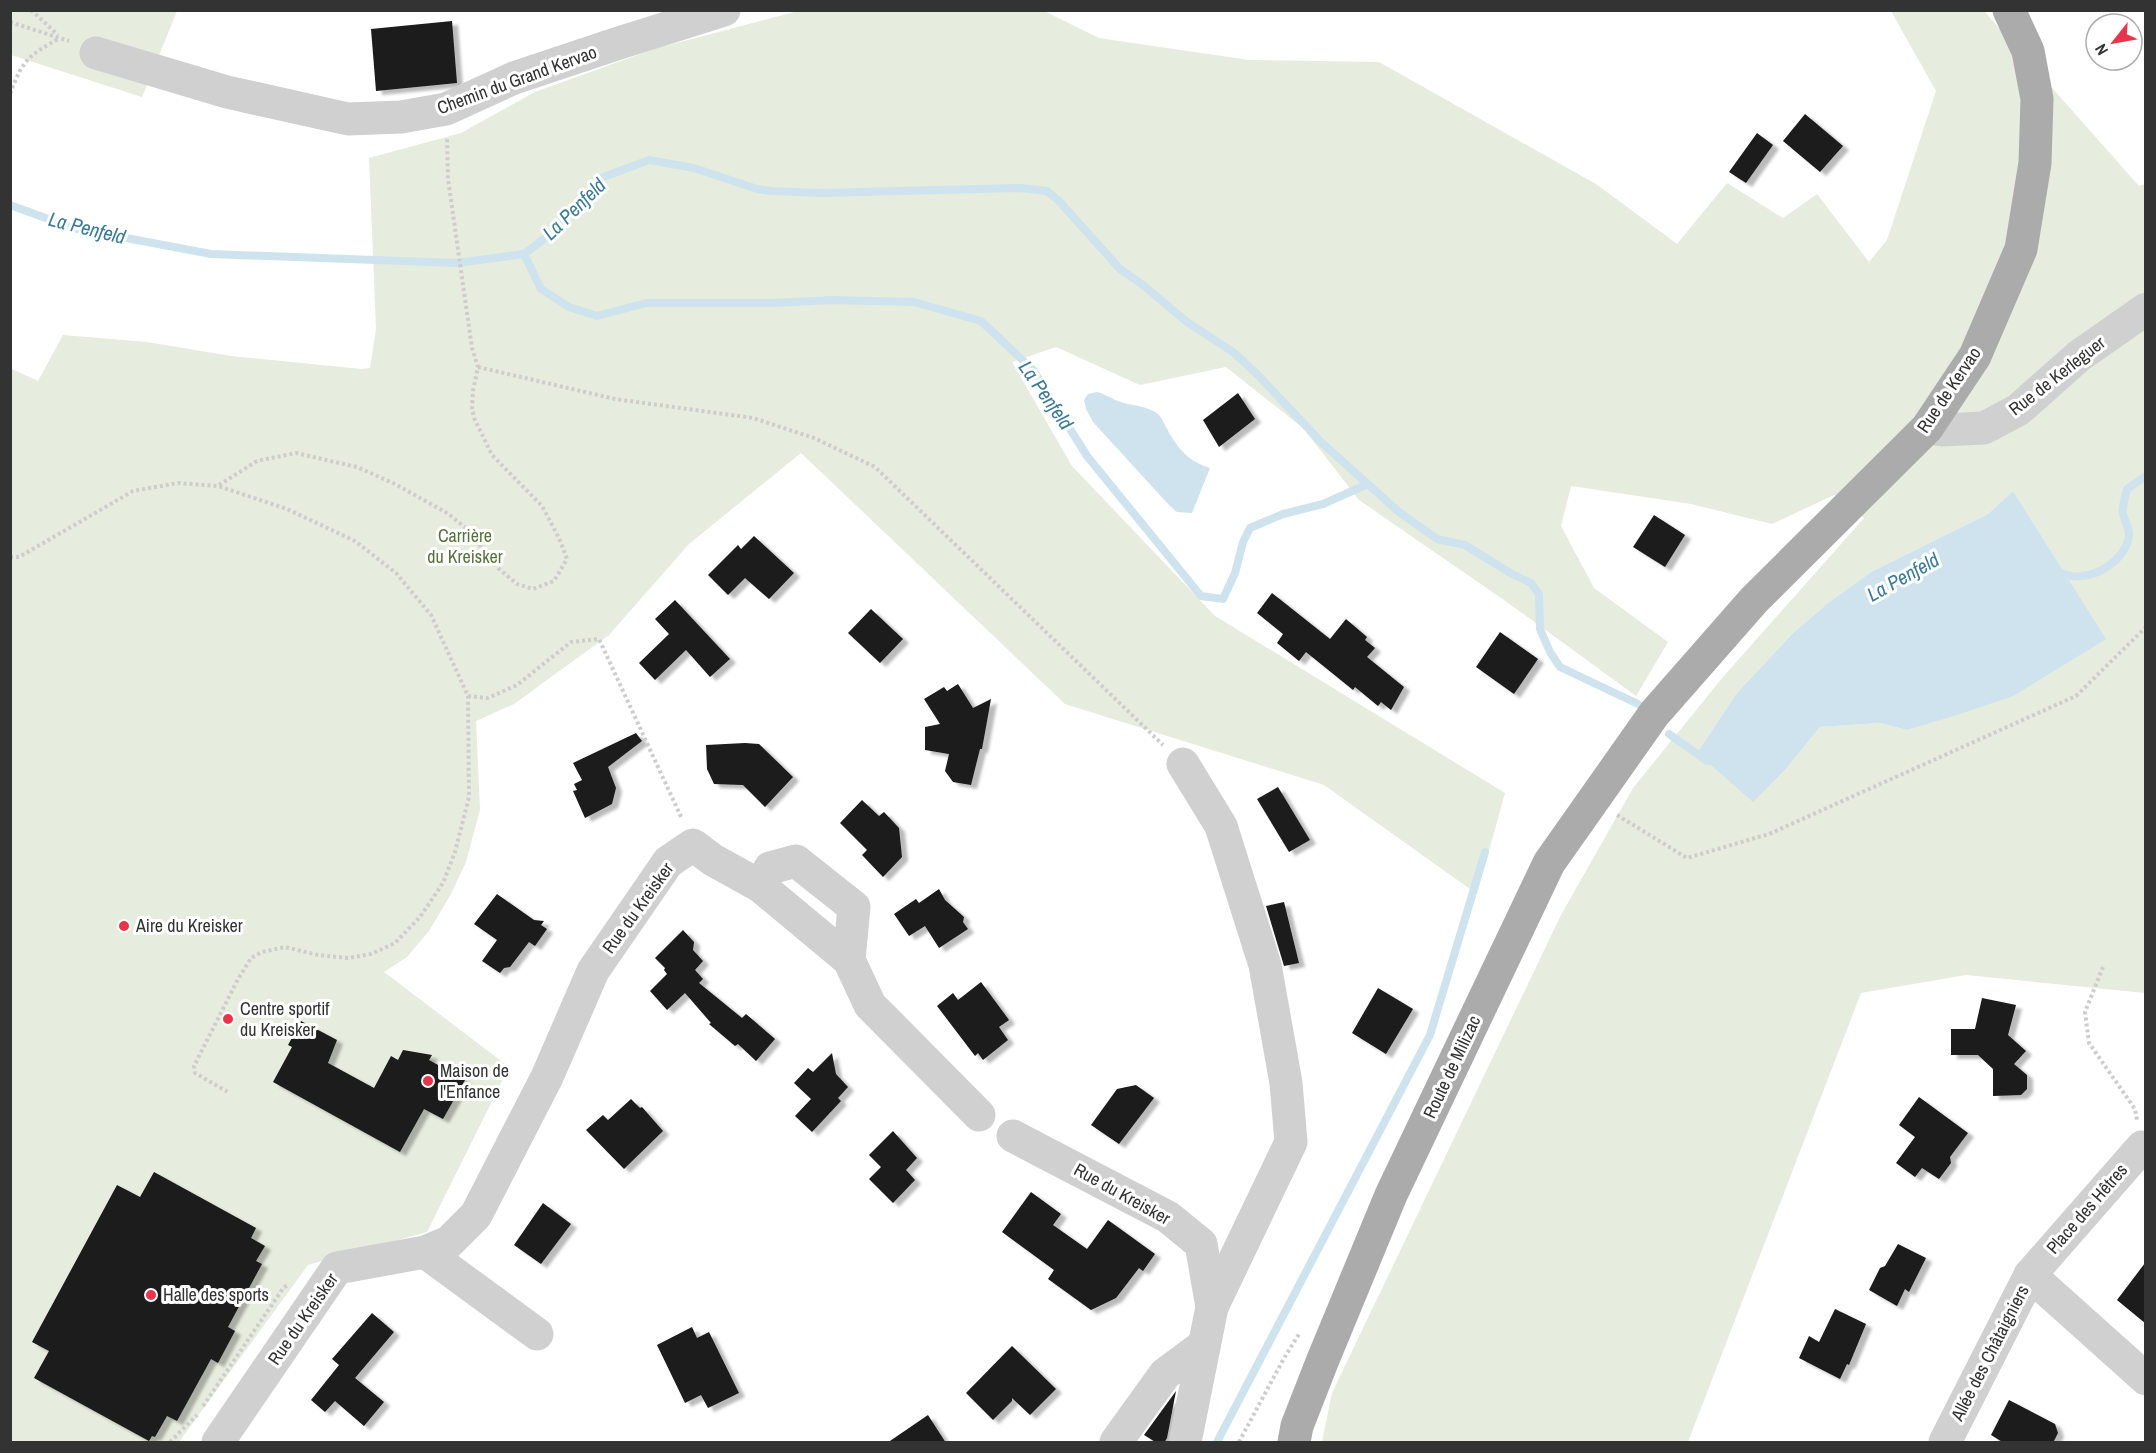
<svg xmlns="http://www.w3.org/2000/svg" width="2156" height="1453" font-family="'Archivo Narrow',sans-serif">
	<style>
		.green { fill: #e6ecde; fill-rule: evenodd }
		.water { fill: #cee3ee }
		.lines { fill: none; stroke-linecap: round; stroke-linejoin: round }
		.stream { stroke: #cee3ee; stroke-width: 8 }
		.building { fill: #1a1a1a; filter: url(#shadow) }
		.path { stroke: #cdcdcd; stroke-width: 4; stroke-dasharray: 3 3; stroke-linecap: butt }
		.minor { stroke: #d0d0d0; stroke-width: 33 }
		.major { stroke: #ababab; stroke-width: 33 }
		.poi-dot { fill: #e9354c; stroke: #fff; stroke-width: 2 }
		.labels { text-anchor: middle; stroke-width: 6; stroke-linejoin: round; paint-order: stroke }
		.street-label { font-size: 18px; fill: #333; stroke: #fff }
		.park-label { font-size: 18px; fill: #58703e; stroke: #fff }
		.poi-label { font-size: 18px; fill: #333; stroke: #fff; text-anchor: start }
		.water-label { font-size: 20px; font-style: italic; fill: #3d7a98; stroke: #fff }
	</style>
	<defs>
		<filter id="shadow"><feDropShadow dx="6" dy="4" stdDeviation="1.5" flood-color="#0004"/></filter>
	</defs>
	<rect width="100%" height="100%" fill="#fff"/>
	<g class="green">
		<path d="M11,11H177L142,97L11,55Z"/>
		<path d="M798,11H1044L1099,38L1249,60L1379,62L1596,184L1677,244L1727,183L1783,218L1817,194L1869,262L1887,240L1936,91L1891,11H1984L2139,186L2145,184V993L1966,975L1861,993L1688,1442H1322L1332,1393L1561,915L1633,788L1723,677L1864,518L1834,495L1772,524L1691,504L1571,486L1561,526L1594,588L1668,642L1636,696L1514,607L1359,500L1303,428L1226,367L1140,385L1056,347L1012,362L1072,466L1215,616L1505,793L1477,894L1324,785L1065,704L801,453L689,544L609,635L514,704L476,721L480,810L466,862L451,894L429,931L407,957L384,972L509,1067L427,1232L308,1265L179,1442H11L10,368L38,381L63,335L147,342L231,356L362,369L370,368L376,329L369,158L461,133L535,92L654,49ZM2013,491L2105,639L2014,696L1907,730L1880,723L1820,727L1786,769L1753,801L1697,753L1736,694L1793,633L1828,603L1871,572L1988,514Z"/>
	</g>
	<g class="water">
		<path d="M1097,392C1105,394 1110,398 1118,401C1131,406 1146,405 1158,414C1162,417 1164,424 1167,429C1178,449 1188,461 1210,468L1192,513L1177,512L1169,505L1093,422L1086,409L1084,400L1088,394Z"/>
		<path d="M2013,491L2106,639L2014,696L1960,714L1907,730L1880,723L1820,727L1786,769L1753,802L1697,753L1736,694L1793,633L1828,603L1871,572L1988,514Z"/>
	</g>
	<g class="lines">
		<g class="stream">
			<path d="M10,205L73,228L211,254L457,263L524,254L551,234L601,178L649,160L694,168L757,189L771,191L822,193L1021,188L1047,191L1059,201L1120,269L1143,285L1187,322L1233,352L1257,374L1322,443L1399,512L1437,539L1465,545L1512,574L1531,583L1539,594L1540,629L1550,652L1560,667L1638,704"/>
			<path d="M524,254L541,289L569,307L597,316L646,303H773L832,300L914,302L981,321L1033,370L1087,456L1201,596L1223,599L1235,573L1243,542L1250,528L1283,514L1323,504L1368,484"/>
			<path d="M2058,571C2082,587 2125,565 2129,536C2130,529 2124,520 2123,513C2122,506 2125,497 2127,489L2146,476"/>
			<path d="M1669,734L1707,761L1717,760"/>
			<path d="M1217,1442L1430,1035L1485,852"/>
		</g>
	</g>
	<g class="building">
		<path d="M452,21L457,83L376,91L371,29Z"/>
		<path d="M1805,114L1843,146L1820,172L1783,141Z"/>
		<path d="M1757,133L1773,145L1746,183L1729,172Z"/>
		<path d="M1238,393L1255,419L1219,447L1203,420Z"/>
		<path d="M1654,515L1685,535L1665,567L1633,547Z"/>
		<path d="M754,536L794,573L769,599L745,578L728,595L708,575L738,545L741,549Z"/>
		<path d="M1272,593L1330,639L1346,619L1367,637L1365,640L1375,648L1367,657L1404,687L1391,710L1381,702L1378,706L1355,687L1353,690L1306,652L1299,661L1277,643L1283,634L1257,613Z"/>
		<path d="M675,600L730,659L710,677L686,650L655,680L639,663L669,634L655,619Z"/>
		<path d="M871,609L903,639L880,663L848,633Z"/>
		<path d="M1500,632L1538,659L1514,694L1476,667Z"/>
		<path d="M958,684L973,708L991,699L982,749H980L971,785L953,782L945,771L949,754L925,750V727L940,724L924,699L944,687L947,691Z"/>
		<path d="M636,733L642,741L608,767L616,788L612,804L585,818L573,791L577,790L574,784L582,780L573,763Z"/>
		<path d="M745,743L759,744L793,777L765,807L743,785L714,784L707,769L706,745Z"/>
		<path d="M1278,787L1310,840L1289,852L1257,799Z"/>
		<path d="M862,800L879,816L884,812L899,828L902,857L883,877L862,855L867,850L840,823Z"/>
		<path d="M939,889L945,900L964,917L963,922L968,929L939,948L925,926L909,936L894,914L916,899L919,903Z"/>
		<path d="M497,894L534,920L544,921L541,925L547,929L535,946L529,942L510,967L504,968L500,973L482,961L497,940L474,924Z"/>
		<path d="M1284,902L1299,963L1284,966L1266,906Z"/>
		<path d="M683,930L694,942L693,950L703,961L695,970L703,979L699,983L742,1018L746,1014L775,1039L756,1061L738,1044L735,1046L709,1024L711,1023L685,993L667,1010L650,991L667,974L664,970L665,968L655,958Z"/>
		<path d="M981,982L1009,1020L999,1027L1008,1040L983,1060L978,1053L975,1056L937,1006L953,993L958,1000Z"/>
		<path d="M1378,988L1413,1009L1386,1054L1352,1033Z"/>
		<path d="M1982,998L2016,1005L2008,1035L2026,1051L2014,1064L2027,1075V1089L2021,1095L1993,1096V1069L1978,1055H1951V1029H1975Z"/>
		<path d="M301,1021L337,1040L328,1063L374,1088L391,1056L398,1060L403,1050L432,1055L429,1060L465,1080L443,1119L424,1109L400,1152L273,1082L292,1047L288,1045Z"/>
		<path d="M832,1053L836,1074L848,1087L838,1098L841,1101L812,1132L795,1116L811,1099L794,1083L808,1068L813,1072Z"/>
		<path d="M1136,1085L1154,1098L1119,1144L1091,1125L1117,1089Z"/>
		<path d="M1919,1097L1968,1133L1950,1157L1951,1163L1939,1179L1922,1168L1915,1177L1896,1163L1915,1137L1899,1125Z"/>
		<path d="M631,1099L640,1108L642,1107L663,1131L624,1169L586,1130L603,1115L608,1120Z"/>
		<path d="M893,1131L917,1158L906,1170L915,1180L893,1203L869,1179L881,1167L869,1155Z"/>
		<path d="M154,1172L256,1228L251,1238L265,1246L256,1261L262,1264L228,1327L235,1331L218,1363L211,1359L177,1421L167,1416L155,1437L152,1436L149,1441L34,1378L49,1351L32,1342L117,1185L140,1197Z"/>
		<path d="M1031,1192L1061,1214L1053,1225L1087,1249L1108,1220L1155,1254L1143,1271L1139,1268L1116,1298L1091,1310L1048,1279L1054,1270L1002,1232Z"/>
		<path d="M543,1203L571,1224L541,1264L514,1245Z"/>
		<path d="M1898,1244L1926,1258L1909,1292L1905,1289L1897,1306L1869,1290L1880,1268L1885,1266Z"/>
		<path d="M2145,1263V1323L2117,1300Z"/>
		<path d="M1835,1309L1866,1324L1849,1365L1847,1364L1840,1379L1799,1358L1809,1336L1819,1342Z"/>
		<path d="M372,1313L394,1332L355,1378L384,1402L364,1426L335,1401L325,1412L311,1400L339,1365L332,1359Z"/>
		<path d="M692,1327L697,1338L709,1332L739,1393L708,1408L701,1395L685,1403L657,1345Z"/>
		<path d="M1012,1346L1056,1389L1030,1415L1012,1398V1401L993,1420L966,1393Z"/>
		<path d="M1176,1391L1167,1438L1164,1443H1157L1144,1435Z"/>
		<path d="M2009,1400L2055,1424L2058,1433L2053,1443H2004L1991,1435Z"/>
		<path d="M928,1415L946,1443H887Z"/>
	</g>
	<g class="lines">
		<g class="path">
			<path d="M31,10L58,35"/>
			<path d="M10,22L69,41"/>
			<path d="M10,94C23,59 28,56 60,38"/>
			<path d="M478,367L615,399L753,418L814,438L875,467L1163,745"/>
			<path d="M219,485L257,461L296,453L326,460L357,467L395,484L447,513L467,529L499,569L517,584L533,589L554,581L567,559L559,538L542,506L492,455L474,418L472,408L473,391L478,367L472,348L448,179L447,138"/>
			<path d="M10,557H19L133,491L178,483L218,486L287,509L355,541L396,573L431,615L468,696L469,797L455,852L443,883L420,917L395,943L371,954L348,958L318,955L285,947L262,952L251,958L237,981L194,1066L195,1073L230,1093"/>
			<path d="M468,696L488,698L517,685L571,642L599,639L682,819"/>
			<path d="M1617,815L1687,858L1769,834L2076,696L2146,627"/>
			<path d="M2103,967L2085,1012L2089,1043L2135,1109L2137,1120"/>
			<path d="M203,1406L284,1287L288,1285"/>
			<path d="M170,1442L197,1415"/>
			<path d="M1239,1442L1283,1360L1299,1334"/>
		</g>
		<g class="minor">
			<path d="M96,53L227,92L348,119L401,117L446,109L514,78L619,43L724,10"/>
			<path d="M1927,428L1942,430L1984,428L2018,410L2079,356L2146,309"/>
			<path d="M1183,764L1221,826L1265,965L1286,1083L1291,1142L1212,1307L1185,1442"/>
			<path d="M760,886L770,868L796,861L854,907L849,960"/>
			<path d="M1013,1136L1168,1217L1201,1244L1212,1307"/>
			<path d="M425,1252L537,1334"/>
			<path d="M2030,1275L2146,1379"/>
			<path d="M218,1442L337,1268L425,1252L449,1242L476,1215L547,1077L593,971L668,862L693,845L713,860L760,886L849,960L870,1005L979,1115"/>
			<path d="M1116,1442L1165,1374L1204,1345"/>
			<path d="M1945,1442L2030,1275L2142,1147L2146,1148"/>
		</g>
		<path class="major" d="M1294,1442L1297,1426L1322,1362L1391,1195L1549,863L1654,714L1754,600L1927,428L1975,356L2021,249L2035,163L2037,99L2028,51L2009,10"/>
	</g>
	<g class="poi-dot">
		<circle cx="124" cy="926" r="6"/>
		<circle cx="228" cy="1019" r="6"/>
		<circle cx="428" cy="1081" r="6"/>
		<circle cx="151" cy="1295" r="6"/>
	</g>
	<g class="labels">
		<g class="street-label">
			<text transform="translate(517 80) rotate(-20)" y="6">Chemin du Grand Kervao</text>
			<text transform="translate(2057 376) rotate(-38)" y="6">Rue de Kerleguer</text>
			<text transform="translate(1949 390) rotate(-56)" y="6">Rue de Kervao</text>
			<text transform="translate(638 908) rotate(-54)" y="6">Rue du Kreisker</text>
			<text transform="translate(1452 1067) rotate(-65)" y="6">Route de Milizac</text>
			<text transform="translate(1122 1194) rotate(29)" y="6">Rue du Kreisker</text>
			<text transform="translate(2087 1209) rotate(-49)" y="6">Place des Hêtres</text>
			<text transform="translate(303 1319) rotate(-55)" y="6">Rue du Kreisker</text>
			<text transform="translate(1990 1353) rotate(-63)" y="6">Allée des Châtaigniers</text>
		</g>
		<g class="park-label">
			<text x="465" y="542">Carrière<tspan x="465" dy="21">du Kreisker</tspan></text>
		</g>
		<g class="poi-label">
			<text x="136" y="932">Aire du Kreisker</text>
			<text x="240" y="1015">Centre sportif<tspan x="240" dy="21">du Kreisker</tspan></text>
			<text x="440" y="1077">Maison de<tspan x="440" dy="21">l'Enfance</tspan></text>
			<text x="163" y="1301">Halle des sports</text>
		</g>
		<g class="water-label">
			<text transform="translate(574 209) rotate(-44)" y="7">La Penfeld</text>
			<text transform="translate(87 228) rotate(14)" y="7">La Penfeld</text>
			<text transform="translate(1046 395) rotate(55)" y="7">La Penfeld</text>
			<text transform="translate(1903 577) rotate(-29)" y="7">La Penfeld</text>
		</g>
	</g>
	<rect width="2156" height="1453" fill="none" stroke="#333333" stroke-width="24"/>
	<g transform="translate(2114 42) rotate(239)"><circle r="28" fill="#ffffff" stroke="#adadad" stroke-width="1.5"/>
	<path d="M0-4.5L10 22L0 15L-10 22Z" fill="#e9354c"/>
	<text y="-9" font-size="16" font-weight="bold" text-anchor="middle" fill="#333333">N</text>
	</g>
</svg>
